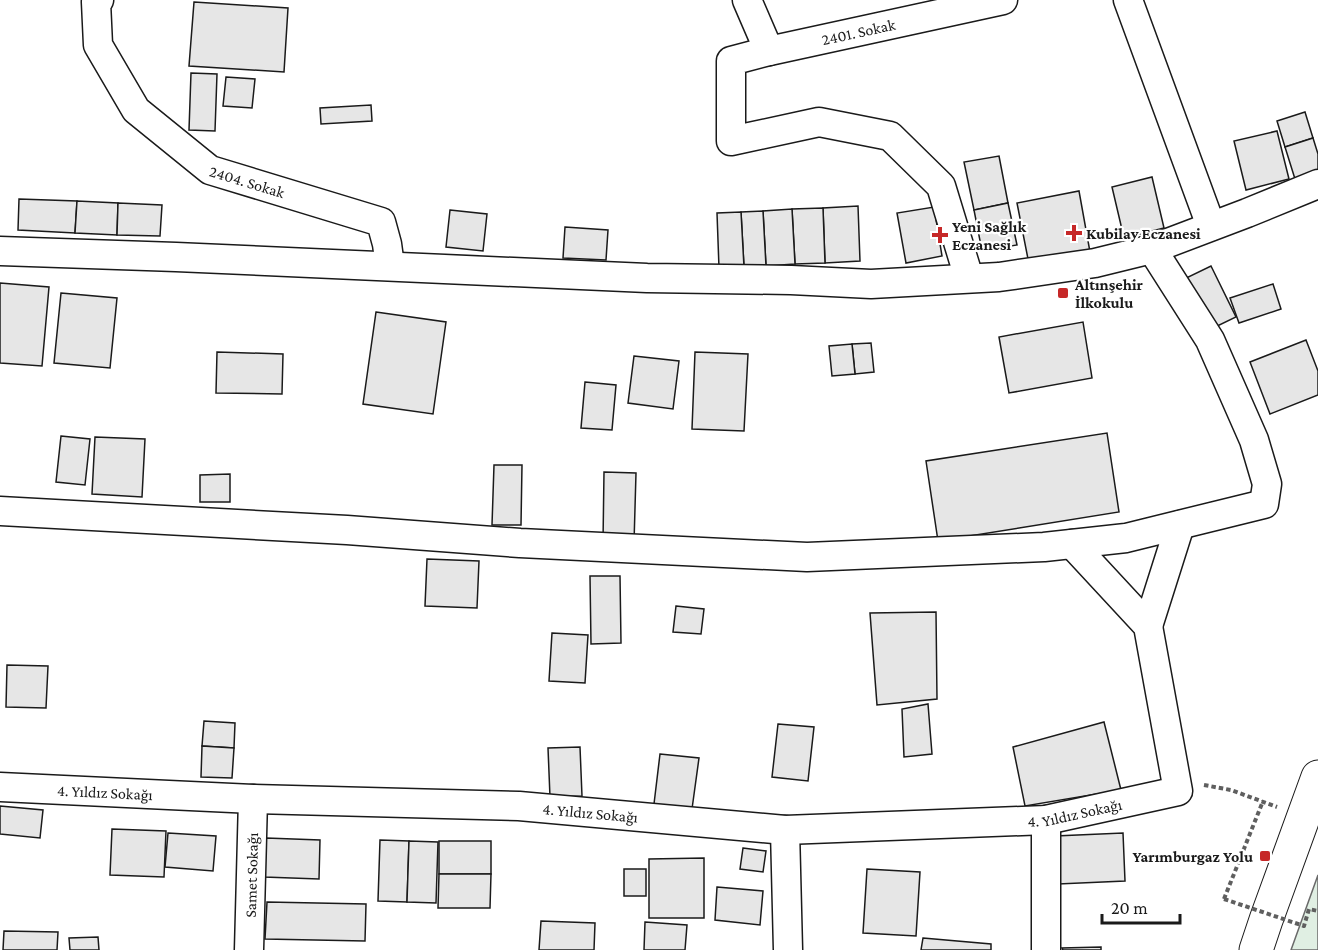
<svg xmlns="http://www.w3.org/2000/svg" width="1318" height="950" font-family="'Crimson Pro',serif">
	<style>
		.green { fill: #e0efe3; stroke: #6a6a6a; stroke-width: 1.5 }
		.building { fill: #e6e6e6; stroke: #1a1a1a; stroke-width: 1.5 }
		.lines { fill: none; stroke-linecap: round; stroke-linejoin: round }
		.minor-casing { stroke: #1a1a1a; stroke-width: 31 }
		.major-casing { stroke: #1a1a1a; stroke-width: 35 }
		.path { stroke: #5f5f5f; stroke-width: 4; stroke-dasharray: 4.5 3; stroke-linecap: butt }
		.minor { stroke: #fff; stroke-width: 28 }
		.major { stroke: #fff; stroke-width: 33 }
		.path-bridge { stroke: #5f5f5f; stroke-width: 4; stroke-dasharray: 4.5 3; stroke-linecap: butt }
		.poi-dot { fill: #c62828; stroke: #fff; stroke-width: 2 }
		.labels { text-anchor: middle; stroke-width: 4.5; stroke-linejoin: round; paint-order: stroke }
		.street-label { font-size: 16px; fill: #1a1a1a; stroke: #fff }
		.poi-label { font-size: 16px; font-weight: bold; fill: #1a1a1a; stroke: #fff; text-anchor: start }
	</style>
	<rect width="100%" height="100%" fill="#fff"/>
	<path class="green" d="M1318,875V950H1291Z"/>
	<g class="building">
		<path d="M194,2L288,8L284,72L189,66Z"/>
		<path d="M191,73L217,74L215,131L189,130Z"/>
		<path d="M226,77L255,79L252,108L223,106Z"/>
		<path d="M371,105L372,121L321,124L320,108Z"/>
		<path d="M1305,112L1313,138L1285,147L1277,121Z"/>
		<path d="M1277,131L1289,179L1246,190L1234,141Z"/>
		<path d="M1313,138L1318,154V171L1295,179L1285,147Z"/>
		<path d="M999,156L1008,203L974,210L964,162Z"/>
		<path d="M1152,177L1164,228L1124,238L1112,187Z"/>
		<path d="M1079,191L1090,252L1029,264L1017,203Z"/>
		<path d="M19,199L77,201L75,233L18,230Z"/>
		<path d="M77,201L118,203L117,235L75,233Z"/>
		<path d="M118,203L162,205L160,236L117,235Z"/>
		<path d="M1008,203L1017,245L982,251L974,210Z"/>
		<path d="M858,206L860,261L825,263L823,208Z"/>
		<path d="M934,207L942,256L906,263L897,213Z"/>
		<path d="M823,208L825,263L795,264L792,209Z"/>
		<path d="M792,209L795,264L766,266L763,211Z"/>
		<path d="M450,210L487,214L483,251L446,247Z"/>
		<path d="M763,211L766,266L744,267L741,212Z"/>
		<path d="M741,212L744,267L719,268L717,213Z"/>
		<path d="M565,227L608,230L606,260L563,258Z"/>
		<path d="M1211,266L1236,317L1207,331L1182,280Z"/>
		<path d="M0,283L49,287L42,366L0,363Z"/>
		<path d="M1273,284L1281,309L1239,323L1230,298Z"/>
		<path d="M61,293L117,298L110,368L54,363Z"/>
		<path d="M376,312L446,322L433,414L363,404Z"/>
		<path d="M1083,322L1092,378L1009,393L999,337Z"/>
		<path d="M1306,340L1318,371V395L1270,414L1250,362Z"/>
		<path d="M871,343L874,372L855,374L852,344Z"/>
		<path d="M852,344L855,374L832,376L829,346Z"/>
		<path d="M217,352L283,354L282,394L216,393Z"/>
		<path d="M695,352L748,354L744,431L692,429Z"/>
		<path d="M634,356L679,361L673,409L628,403Z"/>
		<path d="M585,382L616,385L612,430L581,428Z"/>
		<path d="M1107,433L1119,512L938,541L926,461Z"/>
		<path d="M61,436L90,439L85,485L56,482Z"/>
		<path d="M95,437L145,439L142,497L92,494Z"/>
		<path d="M494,465H522L521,525H492Z"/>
		<path d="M604,472L636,473L634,543L603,542Z"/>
		<path d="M230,474V502H200V475Z"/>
		<path d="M427,559L479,561L477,608L425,606Z"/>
		<path d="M590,576H620L621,643L591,644Z"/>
		<path d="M676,606L704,609L701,634L673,632Z"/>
		<path d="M936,612L937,699L877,705L870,613Z"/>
		<path d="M552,633L588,635L585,683L549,681Z"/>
		<path d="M7,665L48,666L46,708L6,707Z"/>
		<path d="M928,704L932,754L904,757L902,709Z"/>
		<path d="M204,721L235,723L234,748L202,746Z"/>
		<path d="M1104,722L1121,790L1025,806L1013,747Z"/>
		<path d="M778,724L814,727L808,781L772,777Z"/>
		<path d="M202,746L234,748L232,778L201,777Z"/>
		<path d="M580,747L582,796L550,797L548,748Z"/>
		<path d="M660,754L699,758L692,809L654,804Z"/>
		<path d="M0,806L43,810L40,838L0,834Z"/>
		<path d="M112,829L166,831L164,877L110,875Z"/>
		<path d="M168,833L216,836L213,871L165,867Z"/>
		<path d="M1123,833L1125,881L1058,884L1055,836Z"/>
		<path d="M266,838L320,840L319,879L264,877Z"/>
		<path d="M380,840L409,841L407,902L378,901Z"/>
		<path d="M409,841L438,842L436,903L407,902Z"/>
		<rect x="439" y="841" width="52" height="33"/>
		<path d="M743,848L766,851L763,872L740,869Z"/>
		<path d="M704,858V918H649V859Z"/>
		<rect x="624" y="869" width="22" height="27"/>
		<path d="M867,869L920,872L916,936L863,933Z"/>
		<path d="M439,874H491L490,908H438Z"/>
		<path d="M717,887L763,891L760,925L715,920Z"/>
		<path d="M267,902L366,904L365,941L265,939Z"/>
		<path d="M541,921L595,923L594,950H539Z"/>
		<path d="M645,922L687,925L685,950H644Z"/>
		<path d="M4,931L58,932L57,950H3Z"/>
		<path d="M98,937L99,950H70L69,938Z"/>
		<path d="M923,938L991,944V950H921Z"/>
		<path d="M1101,947V950H1063L1062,948Z"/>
	</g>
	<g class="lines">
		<defs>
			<g id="minor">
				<path id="s1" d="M99,0L96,2L98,45L136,110L210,170L381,222L387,244L390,266"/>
				<path id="s2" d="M747,0L769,51L1003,0"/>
				<path d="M1128,0L1211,226"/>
				<path d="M769,51L731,61V141L819,122L890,136L941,186L969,278"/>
				<path d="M0,251L176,257L647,278L791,280L871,284L999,277L1095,263L1152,249L1247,213L1318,184"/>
				<path d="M0,511L347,530L520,543L807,557L1044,547L1126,538L1264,504L1267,484L1254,440L1210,340L1152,249"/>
				<path d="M1148,626L1180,525"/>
				<path id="s3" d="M0,787L253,799L519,806L785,830L1046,820L1178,791L1148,626L1072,544"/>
				<path d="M785,830L788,950"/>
				<path id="s4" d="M249,950L253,799"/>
				<path d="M1046,950V820"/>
			</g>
			<path id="major" d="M1256,950L1266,920L1318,777"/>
		</defs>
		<use href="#minor" class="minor-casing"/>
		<use href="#major" class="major-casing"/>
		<g class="path">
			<path d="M1204,785L1231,790L1277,807"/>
			<path d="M1224,899L1263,801"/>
		</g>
		<use href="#minor" class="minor"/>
		<use href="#major" class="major"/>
		<path class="path-bridge" d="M1224,899L1304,926L1309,909L1318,911"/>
	</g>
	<g class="poi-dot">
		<path d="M1071 224h6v6h6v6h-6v6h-6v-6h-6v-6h6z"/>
		<path d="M937 226h6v6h6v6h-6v6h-6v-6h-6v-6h6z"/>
		<rect x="1057" y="287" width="12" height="12" rx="3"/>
		<rect x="1259" y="850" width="12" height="12" rx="3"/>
	</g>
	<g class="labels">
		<g class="street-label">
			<text dy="6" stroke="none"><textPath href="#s2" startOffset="147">2401. Sokak</textPath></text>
			<text dy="6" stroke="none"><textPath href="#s1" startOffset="256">2404. Sokak</textPath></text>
			<text dy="6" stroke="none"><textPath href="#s3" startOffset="105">4. Yıldız Sokağı</textPath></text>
			<text dy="6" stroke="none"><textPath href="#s3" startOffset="1077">4. Yıldız Sokağı</textPath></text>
			<text dy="6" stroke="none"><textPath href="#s3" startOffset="591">4. Yıldız Sokağı</textPath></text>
			<text dy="6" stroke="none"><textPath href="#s4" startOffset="75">Samet Sokağı</textPath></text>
		</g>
		<g class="poi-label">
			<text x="952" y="232">Yeni Sağlık<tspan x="952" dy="18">Eczanesi</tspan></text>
			<text x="1086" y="239">Kubilay Eczanesi</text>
			<text x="1075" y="290">Altınşehir<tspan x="1075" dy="18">İlkokulu</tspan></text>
			<text x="1253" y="862" text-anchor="end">Yarımburgaz Yolu</text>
		</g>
	</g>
	<path d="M1102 914v9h78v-9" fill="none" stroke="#1a1a1a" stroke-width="3"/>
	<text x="1111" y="914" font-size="18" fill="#1a1a1a" stroke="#ffffff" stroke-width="4.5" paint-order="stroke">20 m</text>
</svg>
